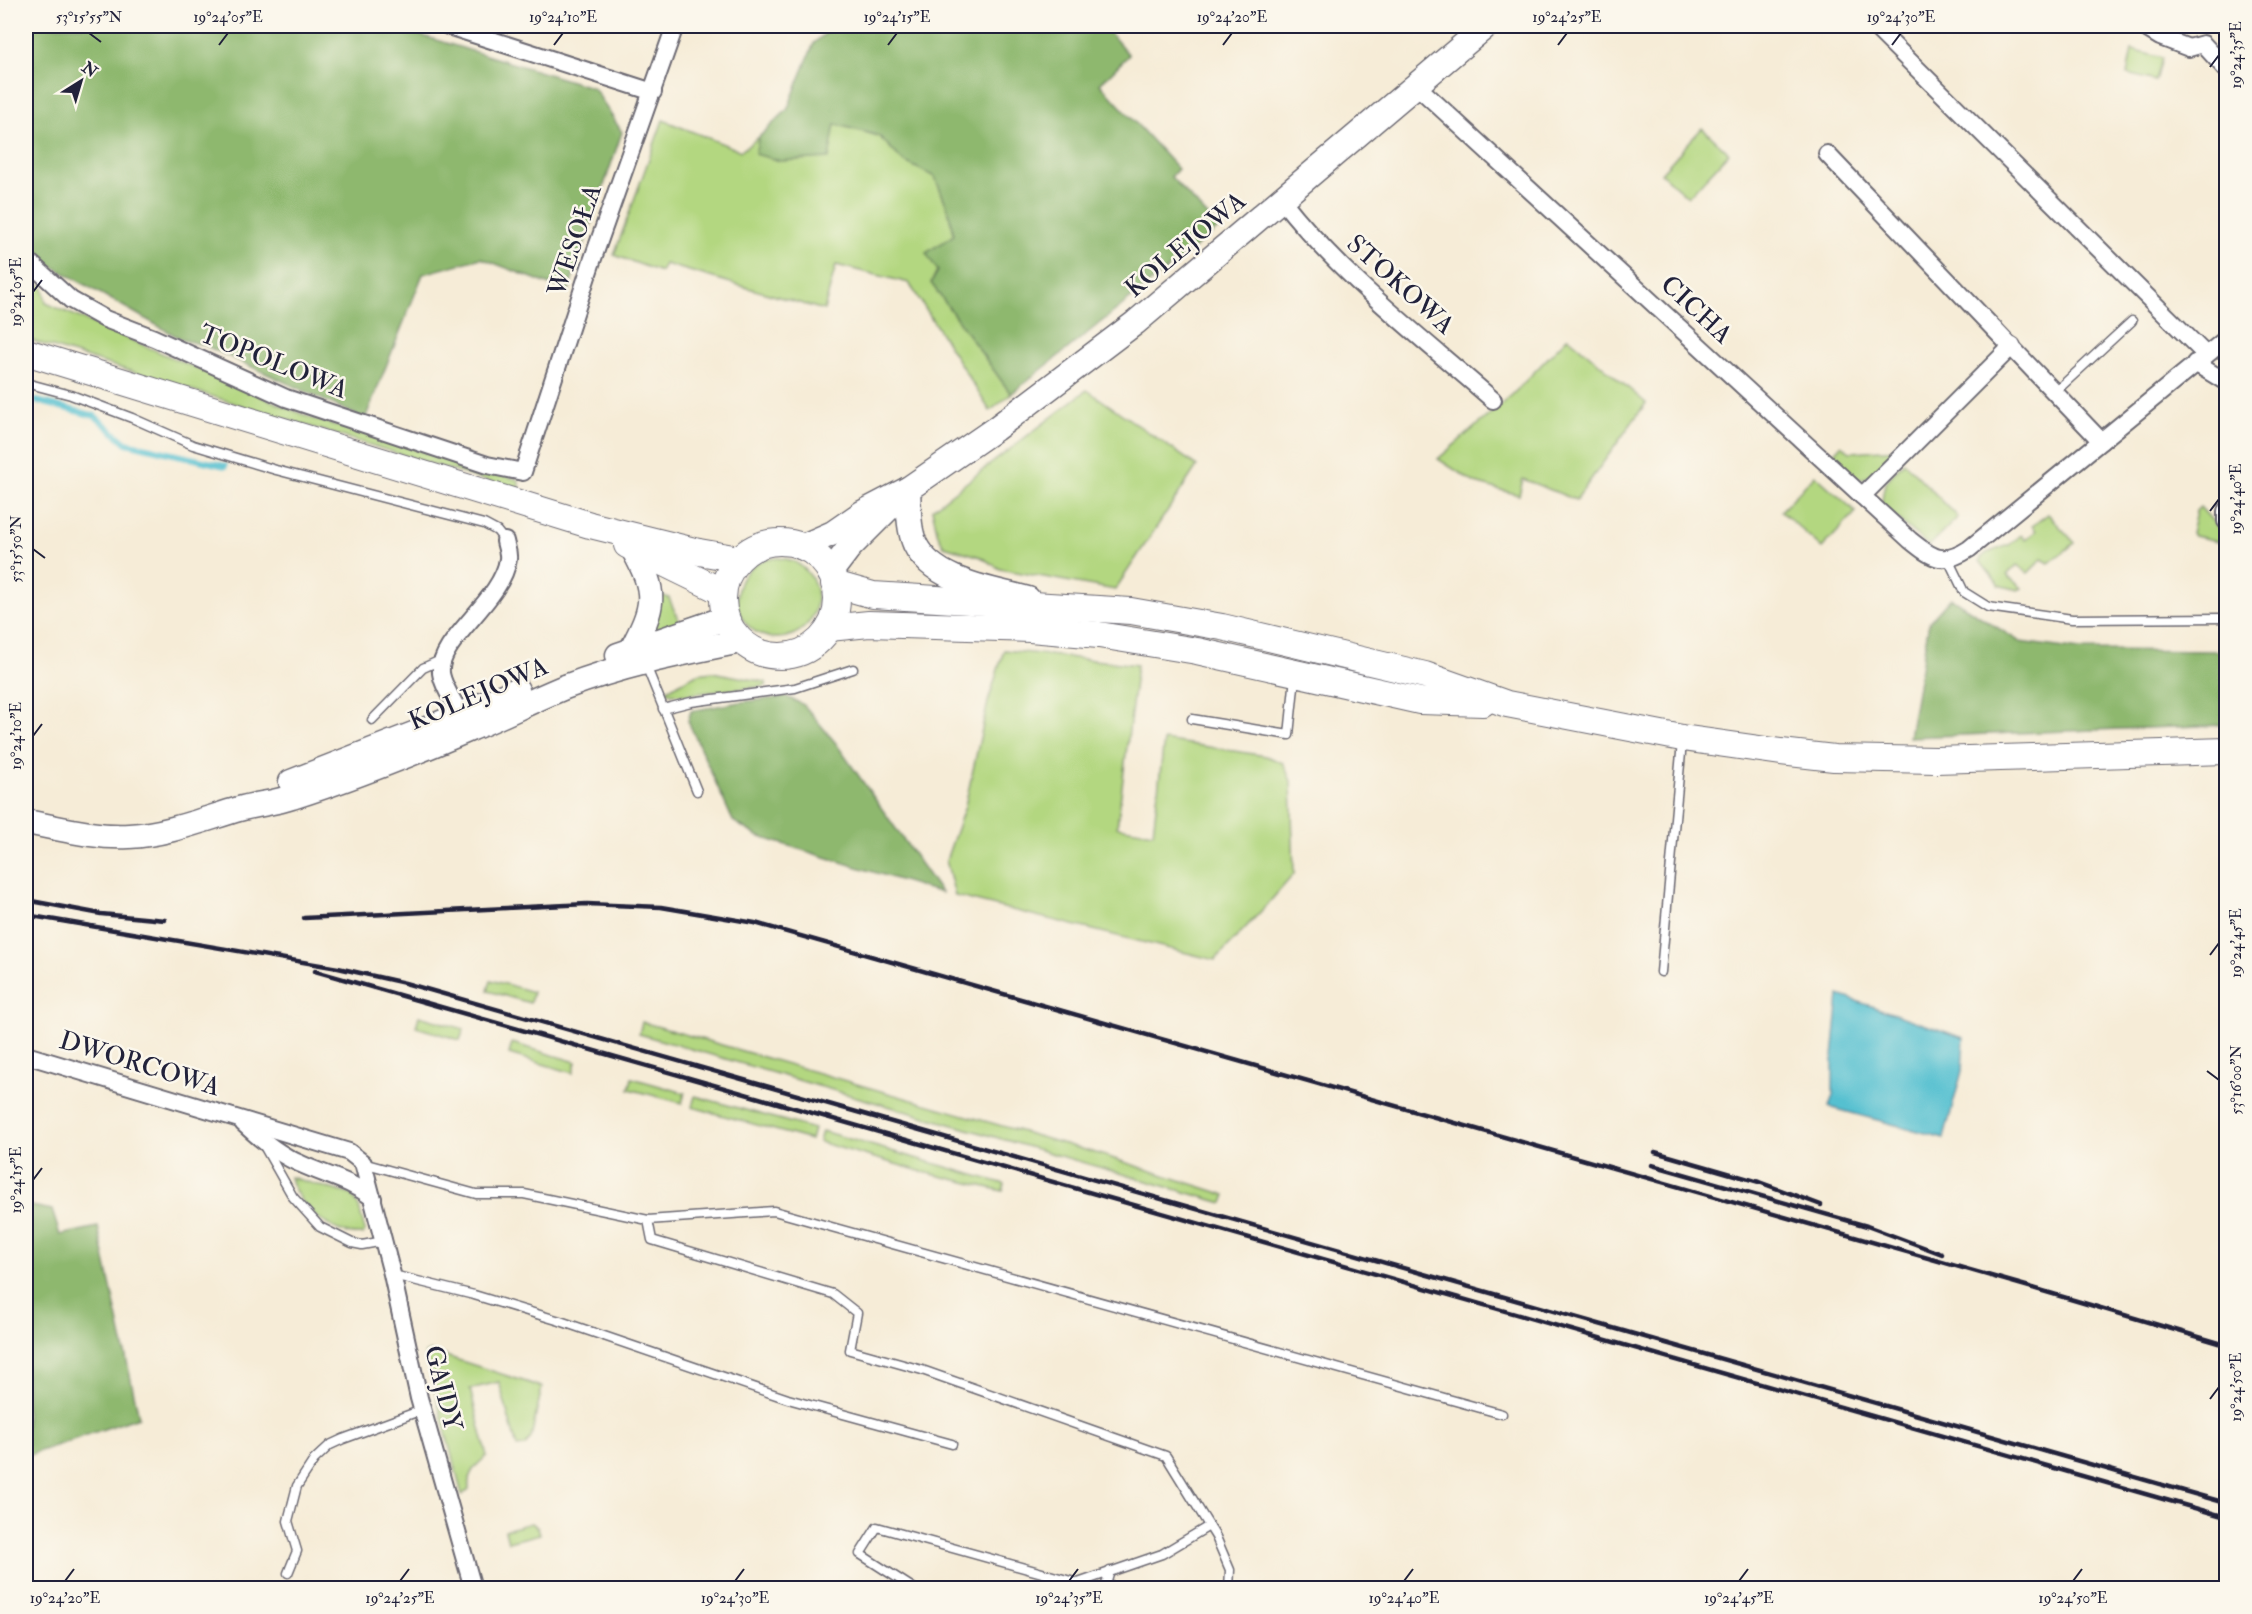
<svg xmlns="http://www.w3.org/2000/svg" width="2252" height="1614" font-family="'IM FELL Double Pica',serif">
	<style>
		.green { fill: #b3d780; stroke: #6a7c5e; stroke-width: 1.5 }
		.forest { fill: #8eb86e; stroke: #586d54; stroke-width: 1.5 }
		.water { fill: #55c0d0; stroke: #3c7186; stroke-width: 1.5 }
		.lines { fill: none; stroke-linecap: round; stroke-linejoin: round }
		.stream { stroke: #55c0d0; stroke-width: 6 }
		.lane-casing { stroke: #6c6972; stroke-width: 11 }
		.street-casing { stroke: #6c6972; stroke-width: 20 }
		.secondary-casing { stroke: #6c6972; stroke-width: 27 }
		.primary-casing { stroke: #6c6972; stroke-width: 28 }
		.lane { stroke: #fff; stroke-width: 8 }
		.street { stroke: #fff; stroke-width: 16 }
		.secondary { stroke: #fff; stroke-width: 24 }
		.primary { stroke: #fff; stroke-width: 26 }
		.rail { stroke: #22223b; stroke-width: 4.5 }
		.ticks { fill: none; stroke: #22223b; stroke-width: 2 }
		.labels { text-anchor: middle; stroke-width: 5; stroke-linejoin: round; paint-order: stroke }
		.street-label { font-size: 26px; fill: #22223b; stroke: #fbf7ec }
		.neatline { fill: none; stroke: #22223b; stroke-width: 2 }
		.ticks-label { font-size: 15px; text-anchor: middle; fill: #22223b }
	</style>
	<rect width="100%" height="100%" fill="#fbf7ec"/>
	<filter id="ink" filterUnits="userSpaceOnUse"><feTurbulence type="fractalNoise" baseFrequency=".0167" numOctaves="2"/><feDisplacementMap in="SourceGraphic" scale="12" xChannelSelector="R" yChannelSelector="G"/><feConvolveMatrix kernelMatrix="1 2 1 2 8 2 1 2 1" color-interpolation-filters="sRGB"/></filter>
	<filter id="wash" filterUnits="userSpaceOnUse"><feTurbulence type="fractalNoise" baseFrequency=".008" numOctaves="4" result="noise"/><feDisplacementMap in="SourceGraphic" scale="24" xChannelSelector="R" yChannelSelector="G"/><feGaussianBlur stdDeviation="1.35" result="paint"/><feColorMatrix in="noise" values="0 0 0 0 0 0 0 0 0 0 0 0 0 0 0 0 0 1.4 0 .05"/><feComposite in="paint" operator="in"/></filter>
	<g filter="url(#wash)">
		<rect width="100%" height="100%" fill="#f6ecd7"/>
		<g class="green">
			<path d="M2132,50L2162,58L2156,81L2127,74Z"/>
			<path d="M663,120L741,151L759,137L756,154L834,124L879,136L903,161L935,177L948,209L954,235L931,283L1011,394L990,411L909,283L836,265L824,310L665,264L661,272L614,255Z"/>
			<path d="M1702,128L1729,153L1688,197L1661,173Z"/>
			<path d="M26,273L43,288L46,303L311,418L519,480V491L26,339Z"/>
			<path d="M1568,337L1646,403L1576,500L1523,479L1519,495L1475,483L1438,459L1513,394Z"/>
			<path d="M1087,390L1197,466L1115,590L1000,569L981,557L944,546L938,535L932,509Z"/>
			<path d="M1841,445L1850,452L1899,449C1887,461 1870,486 1852,476C1844,472 1837,463 1830,457Z"/>
			<path d="M1904,462L1958,517L1929,546L1882,506C1882,482 1888,479 1904,462Z"/>
			<path d="M1815,475L1856,512L1822,548L1781,511Z"/>
			<path d="M2200,507L2224,534L2223,542L2194,536L2191,533L2196,511Z"/>
			<path d="M2048,514L2075,543L2049,563L2042,559L2028,573L2017,565L2007,575L2022,588L2018,590L1999,585L1980,561L1981,558L1987,553L2009,545L2021,535L2025,540L2036,531L2032,526Z"/>
			<circle cx="777" cy="598" r="40"/>
			<path d="M658,594L669,598L682,628L652,634Z"/>
			<path d="M1004,650L1137,665L1117,827L1153,833L1164,740L1266,756L1283,763L1291,781L1294,874L1266,906L1215,960L955,896L946,860L965,806L988,702Z"/>
			<path d="M712,672L766,682V686L682,695L667,693V690L697,674Z"/>
			<path d="M491,980L533,992L530,1003L488,991Z"/>
			<path d="M419,1016L464,1029L460,1040L416,1027Z"/>
			<path d="M642,1022L1099,1154L1226,1195L1223,1203L639,1034Z"/>
			<path d="M512,1043L576,1062L573,1073L509,1054Z"/>
			<path d="M632,1078L685,1093L682,1103L629,1089Z"/>
			<path d="M695,1096L814,1129L811,1140L692,1107Z"/>
			<path d="M822,1131L1005,1184L1003,1191L923,1172L819,1142Z"/>
			<path d="M290,1177L352,1195L359,1207L365,1231L363,1234C334,1238 296,1205 290,1177Z"/>
			<path d="M430,1351L542,1387L531,1438L525,1446L517,1447L499,1382L470,1389L487,1456C475,1466 467,1473 469,1489L462,1495L425,1353Z"/>
			<path d="M531,1523L538,1527L540,1534L508,1542L505,1530Z"/>
		</g>
		<g class="forest">
			<path d="M26,26H390L594,88L622,132L568,292L481,258L423,274L365,419L204,345L183,340L41,260L26,243Z"/>
			<path d="M834,26H1104L1129,55L1100,84L1178,169L1171,177L1219,228L1011,394L931,283L938,271L926,253L954,235L948,209L935,177L903,161L879,136L835,124L829,158L780,161L755,154L759,137L787,110L814,43Z"/>
			<path d="M1951,598L2020,642L2080,650L2226,651V725L1909,737L1929,622Z"/>
			<path d="M787,697L804,705L835,742L941,893L757,836L733,821L688,721L691,711L740,702Z"/>
			<path d="M26,1205L52,1210L60,1235L98,1227L139,1417L26,1456Z"/>
		</g>
		<path class="water" d="M1839,995L1964,1038L1962,1071L1944,1138L1829,1107L1833,1095V1057Z"/>
		<g class="lines">
			<path class="stream" d="M37,401L95,416L126,443L225,466"/>
		</g>
	</g>
	<g filter="url(#ink)">
		<g class="lines">
			<defs>
				<g id="lane">
					<path d="M26,392V383L71,395L132,418L193,445L276,470L484,524L497,531L505,541"/>
					<path d="M2055,392L2132,321"/>
					<path d="M1948,559L1964,592L1988,607L2072,619L2226,618"/>
					<path d="M645,663L697,791"/>
					<path d="M663,709L691,702L795,688L853,669"/>
					<path d="M1192,719L1289,735L1295,677"/>
					<path d="M372,720L423,668L443,659"/>
					<path d="M1661,972L1682,742"/>
					<path d="M264,1146L293,1197L320,1227L352,1243L362,1245L384,1241"/>
					<path d="M363,1163L476,1194H524L648,1220L774,1211L1502,1414"/>
					<path d="M648,1220L652,1240L833,1294L857,1313L850,1350L922,1370L1166,1456L1216,1537L1230,1570L1229,1588"/>
					<path d="M393,1275L474,1295L560,1321L788,1399L952,1444"/>
					<path d="M288,1573L297,1551L288,1521L297,1486L314,1460L330,1445L343,1439L422,1410"/>
					<path d="M913,1588L860,1554L877,1527L1078,1583L1162,1554L1209,1526"/>
					<path d="M1105,1588L1110,1571"/>
				</g>
				<g id="street">
					<path d="M448,26L653,92"/>
					<path d="M1874,26L2206,355"/>
					<path d="M2142,26L2160,37L2189,48L2203,44L2226,69"/>
					<path d="M1417,86L1910,540C1932,558 1943,566 1969,549L2226,339"/>
					<path d="M1827,154L2101,441"/>
					<path d="M1282,200C1341,276 1420,336 1493,400"/>
					<path d="M26,259L71,300L105,319L154,338L286,398L487,465L523,472L591,264L675,26"/>
					<path d="M2195,363L2226,382"/>
					<path d="M1862,496L2012,346"/>
					<path d="M2226,511V521"/>
					<path d="M466,724C459,710 443,688 441,673C437,641 503,600 508,559C509,553 506,547 505,541"/>
					<path d="M26,1055L349,1152L363,1163L392,1274L419,1398L473,1588"/>
					<path d="M243,1123C260,1139 279,1155 301,1164C327,1176 350,1180 373,1198"/>
				</g>
				<g id="secondary">
					<path d="M908,489C909,507 908,528 915,544C933,582 992,589 1028,599"/>
					<path d="M801,547L833,533L862,513L908,489L995,429L1135,323L1486,26"/>
					<path d="M830,573L849,548L893,504"/>
					<path d="M631,651C655,605 658,594 632,547"/>
					<path d="M618,655L726,618"/>
					<path d="M291,782L434,726L517,690"/>
					<path d="M26,822C59,828 95,838 129,836C167,834 202,820 239,809C256,804 275,803 292,797C352,778 412,754 470,729C502,716 533,700 565,687C621,665 682,653 741,641"/>
				</g>
				<g id="primary">
					<path d="M26,352L590,525L699,552L739,559"/>
					<circle cx="780" cy="599" r="57"/>
					<path d="M627,545L723,592"/>
					<path d="M834,584L873,595L1131,611L1222,627L1425,675L1507,704L1682,738L1781,752L1834,758L1936,760L2226,751"/>
					<path d="M829,628L869,624L1030,629L1099,635L1197,651L1420,701L1483,703"/>
				</g>
			</defs>
			<use href="#lane" class="lane-casing"/>
			<use href="#street" class="street-casing"/>
			<use href="#secondary" class="secondary-casing"/>
			<use href="#primary" class="primary-casing"/>
			<use href="#lane" class="lane"/>
			<use href="#street" class="street"/>
			<use href="#secondary" class="secondary"/>
			<use href="#primary" class="primary"/>
			<g class="rail">
				<path d="M26,900L101,914L165,920"/>
				<path d="M26,915L338,968L405,983L2226,1503"/>
				<path d="M304,918L587,904L661,907L755,923L2026,1286L2226,1345"/>
				<path d="M315,971L2226,1517"/>
				<path d="M1655,1152L1759,1182L1821,1205"/>
				<path d="M1652,1165L1867,1226L1942,1254"/>
			</g>
		</g>
	</g>
	<path class="ticks" d="M89,33L101,42M219,45L228,33M554,45L563,33M888,45L897,33M1223,45L1232,33M1558,45L1567,33M1892,45L1901,33M2210,67L2219,55M33,292L42,280M2210,511L2219,499M33,549L45,558M33,736L42,724M2210,955L2219,943M2207,1071L2219,1080M33,1180L42,1168M2210,1399L2219,1387M65,1581L74,1569M400,1581L409,1569M735,1581L744,1569M1069,1581L1078,1569M1404,1581L1413,1569M1739,1581L1748,1569M2073,1581L2082,1569"/>
	<g class="labels">
		<g class="street-label">
			<text transform="translate(574 240) rotate(-71)" y="9">WESOŁA</text>
			<text transform="translate(1185 244) rotate(-40)" y="9">KOLEJOWA</text>
			<text transform="translate(1401 284) rotate(42)" y="9">STOKOWA</text>
			<text transform="translate(1697 309) rotate(43)" y="9">CICHA</text>
			<text transform="translate(274 361) rotate(22)" y="9">TOPOLOWA</text>
			<text transform="translate(478 693) rotate(-23)" y="9">KOLEJOWA</text>
			<text transform="translate(140 1063) rotate(17)" y="9">DWORCOWA</text>
			<text transform="translate(444 1388) rotate(76)" y="9">GAJDY</text>
		</g>
	</g>
	<rect width="2252" height="1614" fill="none" stroke="#fbf7ec" stroke-width="66"/>
	<g transform="translate(81 81) rotate(37)" stroke="#fbf7ec" stroke-width="4.5" paint-order="stroke">
	<path d="M0-4.5L10 22L0 15L-10 22Z" fill="#22223b"/>
	<text y="-9" font-size="16" font-weight="bold" text-anchor="middle" fill="#22223b">N</text>
	</g>
	<rect x="33" y="33" width="2186" height="1548" class="neatline"/>
	<g class="ticks-label">
		<text x="89" y="22">53°15'55"N</text>
		<text x="228" y="22">19°24'05"E</text>
		<text x="563" y="22">19°24'10"E</text>
		<text x="897" y="22">19°24'15"E</text>
		<text x="1232" y="22">19°24'20"E</text>
		<text x="1567" y="22">19°24'25"E</text>
		<text x="1901" y="22">19°24'30"E</text>
		<text transform="translate(2236 55) rotate(-90)" y="5">19°24'35"E</text>
		<text transform="translate(16 292) rotate(-90)" y="5">19°24'05"E</text>
		<text transform="translate(2236 499) rotate(-90)" y="5">19°24'40"E</text>
		<text transform="translate(16 549) rotate(-90)" y="5">53°15'50"N</text>
		<text transform="translate(16 736) rotate(-90)" y="5">19°24'10"E</text>
		<text transform="translate(2236 943) rotate(-90)" y="5">19°24'45"E</text>
		<text transform="translate(2236 1080) rotate(-90)" y="5">53°16'00"N</text>
		<text transform="translate(16 1180) rotate(-90)" y="5">19°24'15"E</text>
		<text transform="translate(2236 1387) rotate(-90)" y="5">19°24'50"E</text>
		<text x="65" y="1603">19°24'20"E</text>
		<text x="400" y="1603">19°24'25"E</text>
		<text x="735" y="1603">19°24'30"E</text>
		<text x="1069" y="1603">19°24'35"E</text>
		<text x="1404" y="1603">19°24'40"E</text>
		<text x="1739" y="1603">19°24'45"E</text>
		<text x="2073" y="1603">19°24'50"E</text>
	</g>
</svg>
